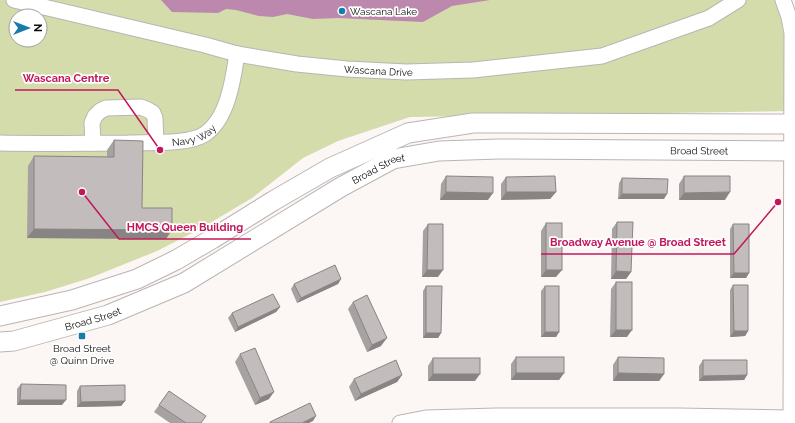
<svg xmlns="http://www.w3.org/2000/svg" width="795" height="423" font-family="Raleway,sans-serif">
	<style>
		.green { fill: #d4dcab; fill-rule: evenodd }
		.water { fill: #bc88ae }
		.lines { fill: none; stroke-linecap: round; stroke-linejoin: round }
		.minor-casing { stroke: #bab5b3; stroke-width: 17 }
		.major-casing { stroke: #bab5b3; stroke-width: 21 }
		.minor { stroke: #fff; stroke-width: 15 }
		.major { stroke: #fff; stroke-width: 19 }
		.wall { fill: #a7a2a2 }
		.shaded-wall { fill: #888484 }
		.building { fill: #c2bcbc; stroke: #888484 }
		.poi-dot { fill: #177da8; stroke: #fff; stroke-width: 1.5 }
		.labels { text-anchor: middle; stroke-width: 3.5; stroke-linejoin: round; paint-order: stroke }
		.poi-label { font-size: 10px; fill: #110f0e; stroke: #fff; text-anchor: start }
		.street-label { font-size: 10px; fill: #110f0e; stroke: #fff }
		.leader { fill: none; stroke: #c2185b; stroke-width: 1.5 }
		.callout-dot { fill: #c2185b; stroke: #fff; stroke-width: 1.5 }
		.callout-label { font-size: 11px; text-anchor: middle; font-weight: bold; fill: #c2185b; stroke: #fff; stroke-width: 3.5; stroke-linejoin: round; paint-order: stroke }
	</style>
	<rect width="100%" height="100%" fill="#fcf7f5"/>
	<path class="green" d="M0,0H785L795,111L410,117L338,141L303,158L252,198L200,229L157,251L90,278L45,292L0,302ZM16,16H40V40H16Z"/>
	<path class="water" d="M161,0H490L452,6L423,22L338,18L313,19L287,14L273,17L259,16L236,10L226,9L218,13L172,12Z"/>
	<g class="lines">
		<defs>
			<g id="minor">
				<path id="s1" d="M14,0L205,45L237,54L297,64L347,69L406,72L473,70L602,56L709,18L738,0"/>
				<path d="M783,0L789,17L792,33L791,423"/>
				<path id="s2" d="M0,143C43,144 85,143 128,143C148,142 189,145 205,134C228,118 233,80 237,54"/>
				<path d="M93,143L92,123L95,116L100,111L106,108L141,107L148,110L153,113L155,118L156,142"/>
				<path d="M400,423L426,418L496,416H679L791,418"/>
			</g>
			<g id="major">
				<path d="M0,316L72,300L137,279L176,260L212,239L273,201L330,168L408,133L473,123L795,124"/>
				<path id="s3" d="M0,342L14,341L108,315L184,283L341,187L393,159L439,151L499,149L795,151"/>
			</g>
		</defs>
		<use href="#minor" class="minor-casing"/>
		<use href="#major" class="major-casing"/>
		<use href="#minor" class="minor"/>
		<use href="#major" class="major"/>
	</g>
	<g class="wall">
		<path d="M114,140L142,208L166,239L27,238L28,166L34,156L107,157V150Z"/>
		<path d="M446,176L488,200H440L441,184Z"/>
		<path d="M684,176L725,200H679V184Z"/>
		<path d="M506,177L556,192L550,199L501,200V184Z"/>
		<path d="M622,178L664,199H618L619,183Z"/>
		<path d="M617,222L631,272L626,279H611L612,229Z"/>
		<path d="M546,223L556,277H541V231Z"/>
		<path d="M428,224L438,277H422L423,231Z"/>
		<path d="M733,224L749,273L746,278H730V229Z"/>
		<path d="M341,279L338,284L297,303L291,289L294,284Z"/>
		<path d="M616,282L627,337H610L611,289Z"/>
		<path d="M733,285L748,331L745,336L730,337V290Z"/>
		<path d="M426,286L441,333L438,338H423V291Z"/>
		<path d="M545,286L559,332L556,337H541V291Z"/>
		<path d="M353,302L381,346L367,352L348,309Z"/>
		<path d="M280,307L276,312L235,332L228,318L232,313Z"/>
		<path d="M240,354L269,399L255,405L235,362Z"/>
		<path d="M516,357L564,373L559,380H511V364Z"/>
		<path d="M618,357L664,374L659,381H613V365Z"/>
		<path d="M433,358L475,381H428V366Z"/>
		<path d="M703,360L747,375L744,380L699,381V366Z"/>
		<path d="M402,375L397,382L355,401L349,387L354,379Z"/>
		<path d="M21,384L62,405H17V389Z"/>
		<path d="M80,386L125,401L121,406L77,407V391Z"/>
		<path d="M169,391L201,423H170L154,412Z"/>
	</g>
	<g class="shaded-wall">
		<path d="M446,192L493,193L488,200H440Z"/>
		<path d="M506,192H556L550,199L501,200Z"/>
		<path d="M730,192L725,200H679L684,193Z"/>
		<path d="M622,194H667L664,199H618Z"/>
		<path d="M34,229L172,230L166,239L27,238Z"/>
		<path d="M427,270H443L438,277H422Z"/>
		<path d="M546,270H562L556,277H541Z"/>
		<path d="M616,271L631,272L626,279H611Z"/>
		<path d="M734,273H749L746,278H730Z"/>
		<path d="M341,279L338,284L297,303L301,298Z"/>
		<path d="M280,307L276,312L235,332L238,327Z"/>
		<path d="M616,330H632L627,337H610Z"/>
		<path d="M734,331H748L745,336L730,337Z"/>
		<path d="M545,332H559L556,337H541Z"/>
		<path d="M426,333H441L438,338H423Z"/>
		<path d="M387,338L381,346L367,352L372,345Z"/>
		<path d="M516,373H564L559,380H511Z"/>
		<path d="M618,373L664,374L659,381H613Z"/>
		<path d="M433,374H480L475,381H428Z"/>
		<path d="M402,375L397,382L355,401L361,394Z"/>
		<path d="M747,375L744,380L699,381L703,376Z"/>
		<path d="M274,392L269,399L255,405L260,398Z"/>
		<path d="M20,400H66L62,405H17Z"/>
		<path d="M125,401L121,406L77,407L81,402Z"/>
		<path d="M316,416L313,421L309,423H302Z"/>
	</g>
	<g class="building">
		<path d="M114,140L143,141L142,208H172V230L34,229V156L114,157Z"/>
		<path d="M446,176L493,177V193L446,192Z"/>
		<path d="M555,176L556,192H506V177Z"/>
		<path d="M684,176H730V192L684,193Z"/>
		<path d="M622,178L668,179L667,194H622Z"/>
		<path d="M617,222H633L631,272L616,271Z"/>
		<rect x="546" y="223" width="16" height="47"/>
		<path d="M428,224H443V270H427Z"/>
		<path d="M733,224H749V273H734Z"/>
		<path d="M335,265L341,279L301,298L294,284Z"/>
		<rect x="616" y="282" width="16" height="48"/>
		<path d="M733,285H748V331H734Z"/>
		<path d="M426,286H442L441,333H426Z"/>
		<rect x="545" y="286" width="14" height="46"/>
		<path d="M273,294L280,307L238,327L232,313Z"/>
		<path d="M367,295L387,338L372,345L353,302Z"/>
		<path d="M255,348L274,392L260,398L240,354Z"/>
		<rect x="516" y="357" width="48" height="16"/>
		<path d="M618,357L664,358V374L618,373Z"/>
		<rect x="433" y="358" width="47" height="16"/>
		<path d="M396,360L402,375L361,394L354,379Z"/>
		<path d="M703,360H747V375L703,376Z"/>
		<path d="M21,384L66,385V400H20Z"/>
		<path d="M125,385V401L81,402L80,386Z"/>
		<path d="M169,391L206,416L201,423H186L159,405Z"/>
		<path d="M310,403L316,416L302,423H270V422Z"/>
	</g>
	<g class="poi-dot">
		<circle cx="342" cy="11" r="4"/>
		<rect x="78" y="332" width="8" height="8" rx="2"/>
	</g>
	<g class="labels">
		<g class="poi-label">
			<text x="350" y="15">Wascana Lake</text>
			<text x="82" y="352" text-anchor="middle">Broad Street<tspan x="82" dy="12">@ Quinn Drive</tspan></text>
		</g>
		<g class="street-label">
			<text dy="4" stroke="none"><textPath href="#s1" startOffset="372">Wascana Drive</textPath></text>
			<text dy="4" stroke="none"><textPath href="#s2" startOffset="195">Navy Way</textPath></text>
			<text dy="4" stroke="none"><textPath href="#s3" startOffset="744">Broad Street</textPath></text>
			<text dy="4" stroke="none"><textPath href="#s3" startOffset="420">Broad Street</textPath></text>
			<text dy="4" stroke="none"><textPath href="#s3" startOffset="96">Broad Street</textPath></text>
		</g>
	</g>
	<path class="leader" d="M160 150L118 90H15M82 192L119 239H251M778 202L734 254H541"/>
	<g class="callout-dot">
		<circle cx="160" cy="150" r="4"/>
		<circle cx="82" cy="192" r="4"/>
		<circle cx="778" cy="202" r="4"/>
	</g>
	<g class="callout-label">
		<text x="66" y="82">Wascana Centre</text>
		<text x="185" y="231">HMCS Queen Building</text>
		<text x="638" y="246">Broadway Avenue @ Broad Street</text>
	</g>
	<g transform="translate(28 28) rotate(90)"><circle r="19" fill="#ffffff" stroke="#a09f9f"/>
	<path d="M0-3L7 15L0 10L-7 15Z" fill="#177da8"/>
	<text y="-6" font-size="11" font-weight="bold" text-anchor="middle" fill="#110f0e">N</text>
	</g>
</svg>
